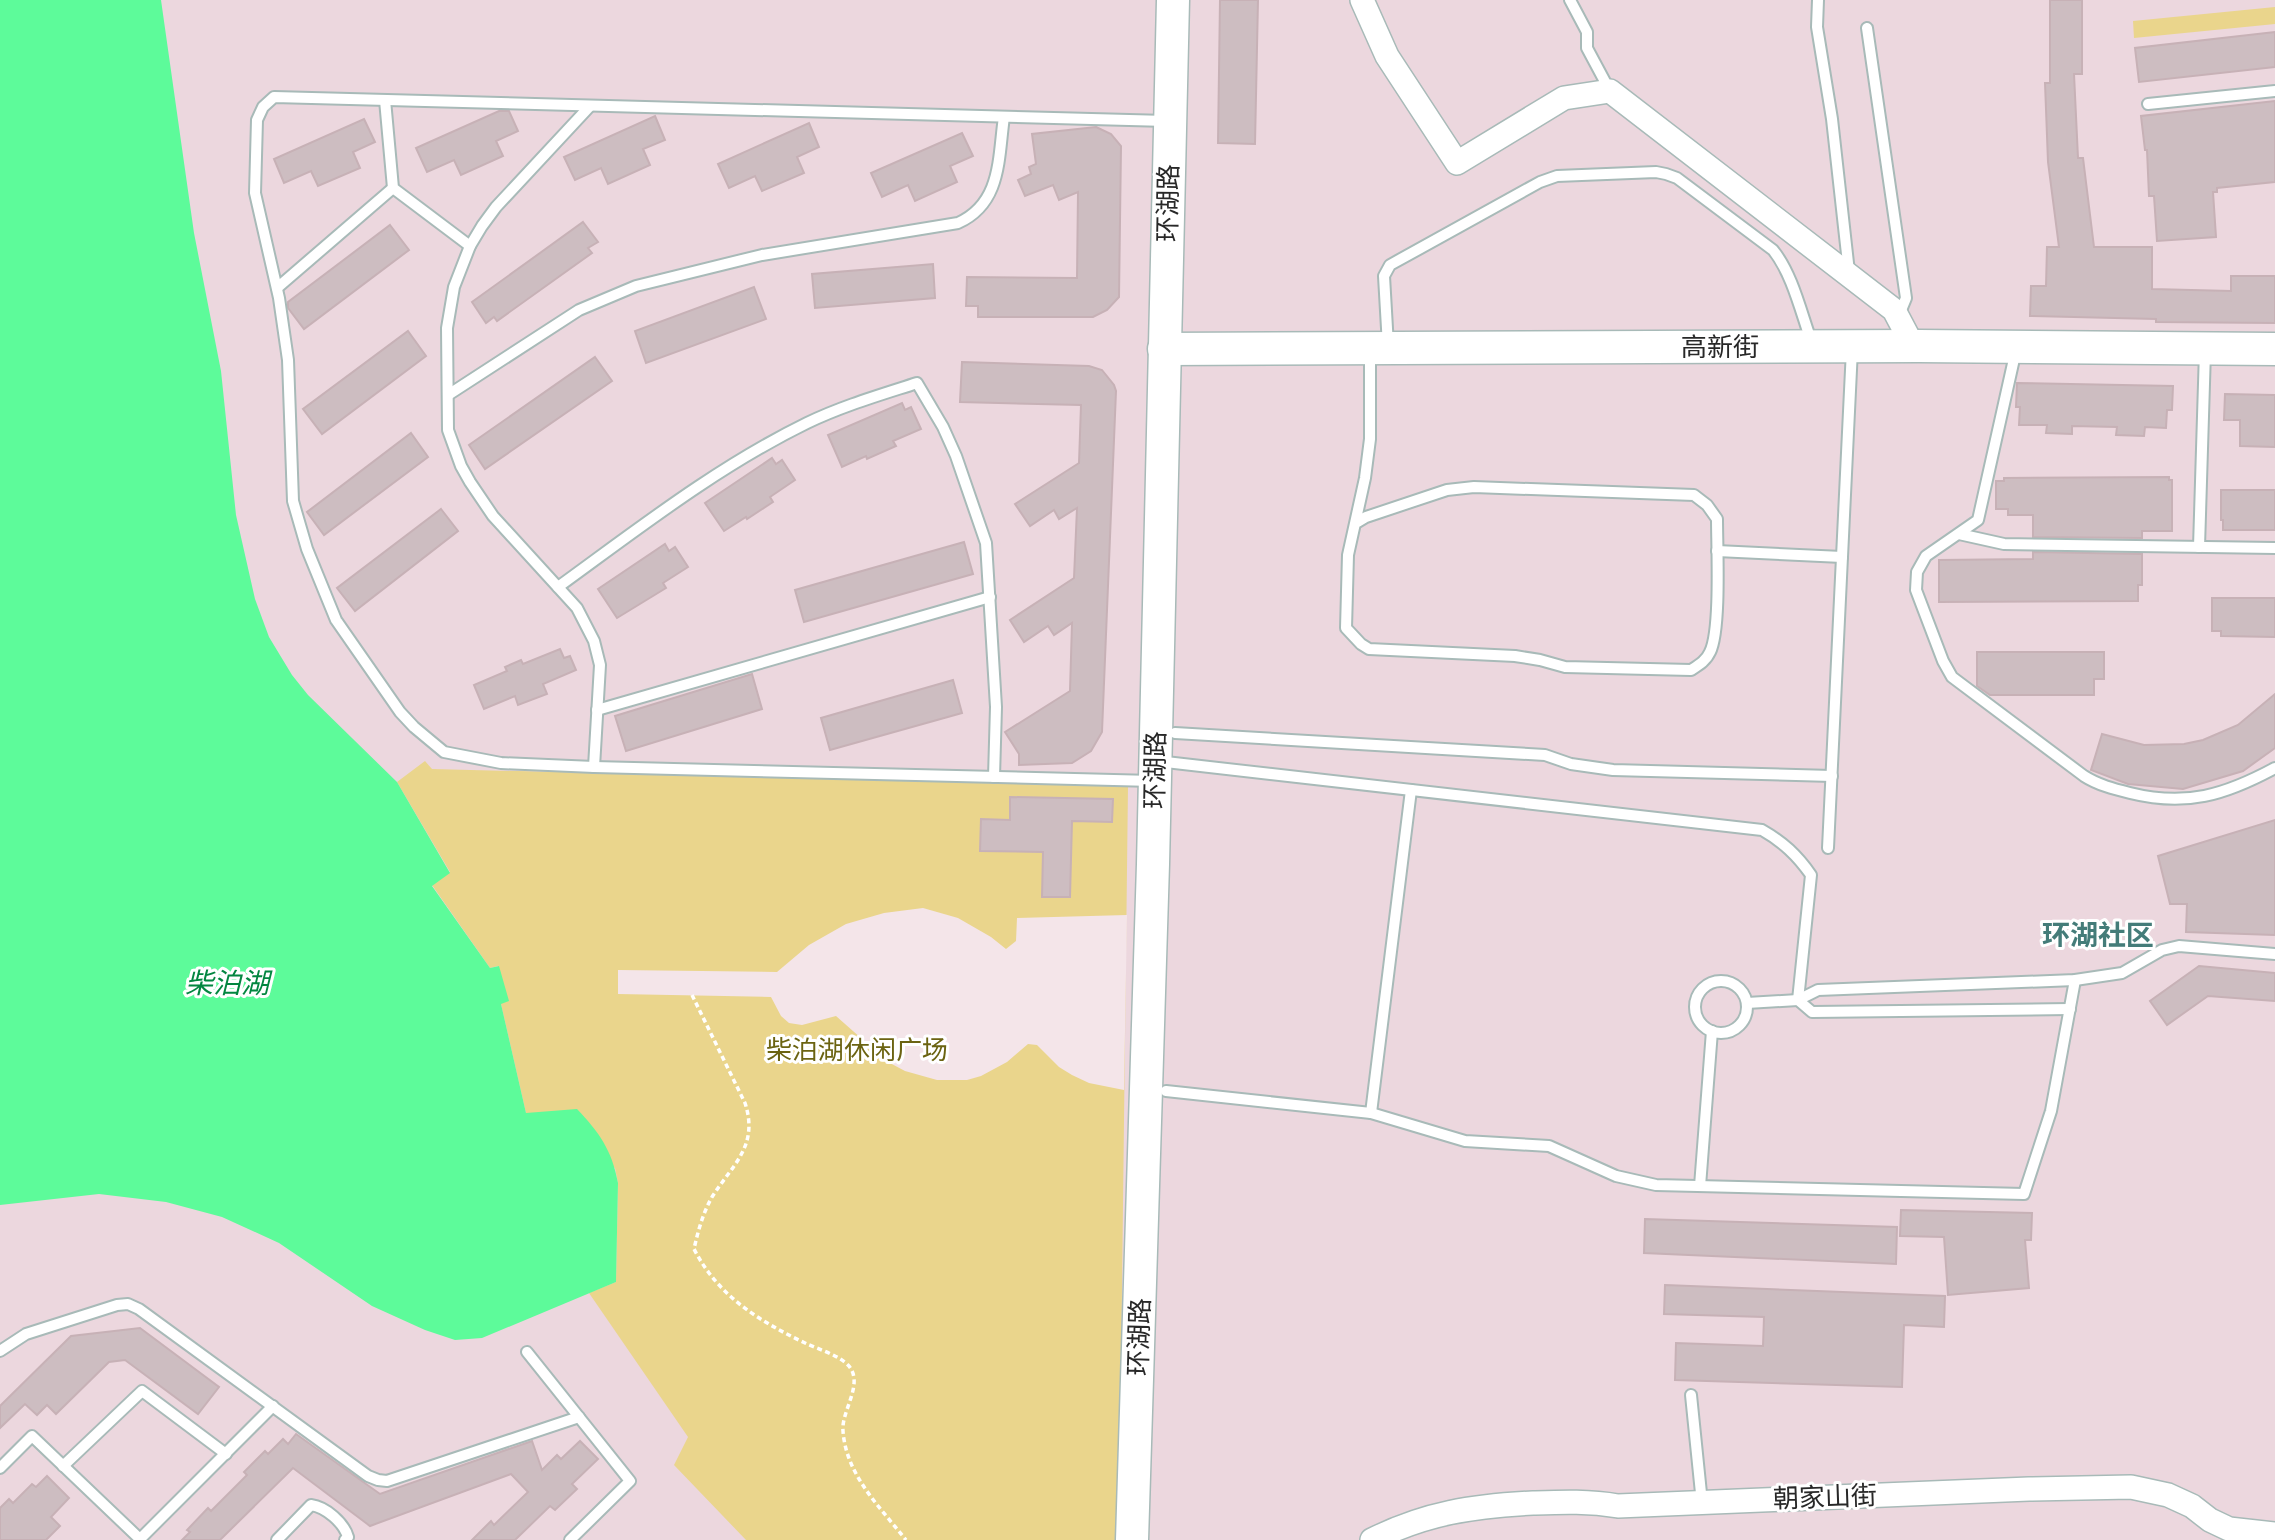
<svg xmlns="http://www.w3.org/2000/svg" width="2275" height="1540" font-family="'PT Sans Narrow','Noto Sans SC',sans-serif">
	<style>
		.green { fill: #ead58c }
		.plaza { fill: #f4e5e9 }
		.water { fill: #5dfb9a }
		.building { fill: #cdbdc1; stroke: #c7b1b6; stroke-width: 2 }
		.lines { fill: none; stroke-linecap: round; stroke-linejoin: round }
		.lane-casing { stroke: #a8bab8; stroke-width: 14 }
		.street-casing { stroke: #a8bab8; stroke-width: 26 }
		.secondary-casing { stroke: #a8bab8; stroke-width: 35 }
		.path { stroke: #fff; stroke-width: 3.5; stroke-dasharray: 5 3.5; stroke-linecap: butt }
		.lane { stroke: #fff; stroke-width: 10 }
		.street { stroke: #fff; stroke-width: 23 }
		.secondary { stroke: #fff; stroke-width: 32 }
		.labels { text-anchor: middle; stroke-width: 6; stroke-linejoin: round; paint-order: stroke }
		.street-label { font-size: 26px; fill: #282828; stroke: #fff }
		.park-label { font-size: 26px; fill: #6b6311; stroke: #fff }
		.neighbourhood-label { font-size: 28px; font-weight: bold; fill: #447c79; stroke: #fff }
		.water-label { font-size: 28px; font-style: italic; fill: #038640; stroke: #fff }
	</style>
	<rect width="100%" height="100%" fill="#ecd7de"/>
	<g class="green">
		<path d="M2275,7V24L2134,38L2133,21Z"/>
		<path d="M425,761L432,769L1128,786L1119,1540H746L674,1465L688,1437L589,1293L616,1282L618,1183L615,1168L526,1113L501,1004L498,966L490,968L432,885L450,872L397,782Z"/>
	</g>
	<path class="plaza" d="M923,908L958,918L991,937L1006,949L1016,941L1017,918L1127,915L1124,1090L1089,1083L1072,1075L1059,1067L1037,1045L1028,1044L1007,1062L981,1076L967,1080H937L905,1071L888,1062L836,1016L802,1025L789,1023L781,1016L771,997L618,994V970L777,972L809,945L846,924L884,913Z"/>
	<path class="water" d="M0,0H161L194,233L221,371L236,515L255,599L269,637L292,675L308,695L397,782L450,873L432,886L490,968L499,966L509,1001L501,1004L526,1113L577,1109C599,1132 612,1150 618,1183L616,1282L482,1338L455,1340L425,1330L372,1306L279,1243L222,1217L166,1202L99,1194L0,1205Z"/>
	<g class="building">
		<path d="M1220,0H1258L1255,144L1218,143Z"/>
		<path d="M2050,0H2082V74H2074L2078,158H2083L2094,247H2152V289L2231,291V276H2275V323L2156,322V319L2030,316L2031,286H2046L2047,247H2059L2048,162L2045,83H2050Z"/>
		<path d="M2275,32V67L2139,82L2135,48Z"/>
		<path d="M2275,101V182L2217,188V192H2213L2216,237L2157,241L2154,196H2149L2147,150H2145L2141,116Z"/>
		<path d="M499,111H509L518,131L496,141L503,156L461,175L454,160L427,172L416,148Z"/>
		<path d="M655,116L665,140L643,149L650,165L608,184L601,168L575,180L564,157Z"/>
		<path d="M364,119L375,142L353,152L360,168L318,186L311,171L284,183L274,159Z"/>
		<path d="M809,123L819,147L797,157L804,173L762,191L755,176L729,188L718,164Z"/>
		<path d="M1096,127L1111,134L1121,146L1119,297L1107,310L1093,317H978V306H966L967,277L1077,278L1078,192L1059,200L1053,185L1025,196L1018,180L1031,174L1029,167L1036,164L1032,134Z"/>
		<path d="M962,133L973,156L950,166L957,182L915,201L908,185L882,197L871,173Z"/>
		<path d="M583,222L598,242L588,248L592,253L497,321L494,317L486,323L472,302Z"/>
		<path d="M390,225L409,250L304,329L288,308V302Z"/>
		<path d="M933,264L935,298L815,308L812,274Z"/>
		<path d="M754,287L766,319L646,363L635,331Z"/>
		<path d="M408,331L426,356L322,434L303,409Z"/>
		<path d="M595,357L612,381L485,469L469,445Z"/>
		<path d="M962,362L1089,366L1102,370L1114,385L1116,391L1102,732L1091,751L1072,763L1019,765V754L1005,732L1070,691L1072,623L1054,635L1048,626L1024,642L1010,620L1074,578L1077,508L1059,519L1054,510L1030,526L1015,504L1079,463L1081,405L960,402Z"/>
		<path d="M2017,383L2173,386L2172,410H2167L2166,428L2145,427L2144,436L2116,435L2117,427L2072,426V434L2046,433L2047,425H2019L2020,407H2016Z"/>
		<path d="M2225,394L2275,395V447L2240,446V420H2224Z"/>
		<path d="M902,403L905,410L911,407L921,429L893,441L896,446L867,459L866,456L842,467L828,435Z"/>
		<path d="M411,433L428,457L324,535L307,512Z"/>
		<path d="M772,458L776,464L782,460L795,480L770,497L773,502L747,519L746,517L724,531L705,503Z"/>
		<path d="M2169,477V480H2172V531H2142V538L2033,537V515H2008V509H1996V481H2004V478Z"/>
		<path d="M2221,490H2275V530H2223V520H2221Z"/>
		<path d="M441,509L458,531L355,611L337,588Z"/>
		<path d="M964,542L973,574L804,622L795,590Z"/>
		<path d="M665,544L669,551L675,547L688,567L663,583L666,588L617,618L598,589Z"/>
		<path d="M2033,552L2142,554V585H2138V601L1939,602V560L2033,559Z"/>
		<path d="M2212,598H2275V637L2221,636V631H2212Z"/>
		<path d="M560,649L564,658L570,656L576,670L543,684L547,694L518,705L515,696L484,709L474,685L507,671L505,667L521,660L523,664Z"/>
		<path d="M1977,652H2104V679H2094V695H1990L1977,686Z"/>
		<path d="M752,674L762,709L626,751L615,716Z"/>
		<path d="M953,680L962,713L830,750L821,718Z"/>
		<path d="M2275,694V748L2243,771L2183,789L2128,784L2091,770L2102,734L2144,745L2184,744L2203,740L2238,725Z"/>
		<path d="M1010,797L1113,799L1112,822L1072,821L1070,897H1042L1043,852L980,851L981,819L1010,820Z"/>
		<path d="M2275,820V935L2186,932L2187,904H2170L2158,856Z"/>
		<path d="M2199,966L2275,973V1001L2208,996L2167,1025L2150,1001Z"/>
		<path d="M1901,1210L2032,1213L2031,1240H2025L2029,1288L1948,1295L1944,1237L1900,1236Z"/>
		<path d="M1645,1219L1897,1227L1896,1264L1644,1253Z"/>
		<path d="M1665,1285L1945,1296L1944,1327L1904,1325L1902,1387L1675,1380L1676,1343L1763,1346L1764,1317L1664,1314Z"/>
		<path d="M140,1328L219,1387L198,1414L125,1360L109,1362L56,1414L47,1405L37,1415L25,1404L0,1428V1406L71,1336Z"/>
		<path d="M296,1434L380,1494L532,1441L542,1470L557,1455L561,1459L580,1441L598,1459L572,1484L577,1489L555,1510L550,1506L515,1540H472L491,1521L494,1525L528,1492L511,1474L370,1526L293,1468L220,1540H182L190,1532L187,1530L208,1508L211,1511L247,1475L244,1472L265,1451L268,1454L283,1439L288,1444Z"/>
		<path d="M47,1476L69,1498L51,1517L60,1526L46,1540H0V1508L9,1499L13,1503L32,1484L36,1487Z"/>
	</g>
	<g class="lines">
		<defs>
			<g id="lane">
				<path d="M1570,0L1587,32V48L1610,91"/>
				<path d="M1818,0L1817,27L1832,119L1849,272"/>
				<path d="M1867,28L1906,298L1899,315"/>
				<path d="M385,100L393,188L470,246"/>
				<path d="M2148,104L2275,91"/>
				<path d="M590,106L496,207L482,226L470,246L454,287L447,328L448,430L461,466L470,482L493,516L577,608L594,641L600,665L594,767"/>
				<path d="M277,288L393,188"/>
				<path d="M1388,346L1384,276L1390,265L1540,182L1557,176L1656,172L1666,174L1677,178L1773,250C1793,275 1801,313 1812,343"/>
				<path d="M2016,350L1978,520L1926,556L1917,572L1916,590L1943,661L1952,677L2084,776C2098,785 2114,789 2130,793C2186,807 2225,795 2275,768"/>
				<path d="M448,395L579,310L636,286L762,255L958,223C1002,203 998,158 1004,117"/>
				<path d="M1356,523L1366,517L1447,490L1474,487L1694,495L1707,505L1717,519C1717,547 1721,630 1710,652C1706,661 1699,665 1691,670L1565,667L1540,660L1515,656L1369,649L1361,644L1346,628L1348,555L1365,478L1370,439V351"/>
				<path d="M1959,534L2004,544L2275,548"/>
				<path d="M2199,547L2205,351"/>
				<path d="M1717,551L1842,557"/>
				<path d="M558,587C638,529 717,467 807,423C842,406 880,395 917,383L943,427L956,456L986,543L996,707L994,777"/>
				<path d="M597,710L990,597"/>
				<path d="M1175,733L1545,755L1571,764L1613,770L1832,776"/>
				<path d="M1157,761L1762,830C1783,842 1797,855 1811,875L1798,1000"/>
				<path d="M1153,781L594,767L501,763L444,752L414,727L400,712L336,620L307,549L293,501L288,360L279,298L255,193L257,120L263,107L274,97L1167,121"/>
				<path d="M1828,848L1852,349"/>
				<circle cx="1721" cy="1007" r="26"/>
				<path d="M1798,1000L1812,1012L2070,1009"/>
				<path d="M1747,1003L1798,1000L1818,990L2075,980L2122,973L2162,950L2179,946L2275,954"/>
				<path d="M1166,1091L1371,1113L1465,1141L1549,1146L1616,1176L1656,1185L2024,1194L2051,1111L2075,980"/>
				<path d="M1371,1113L1411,790"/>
				<path d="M1700,1186L1712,1031"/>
				<path d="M0,1351L26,1334L117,1305L128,1304L139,1309L368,1476L378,1480L387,1481L579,1417"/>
				<path d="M527,1352L630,1481L570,1540"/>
				<path d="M1691,1395L1702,1503"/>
				<path d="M63,1466L142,1391L226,1454"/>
				<path d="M0,1468L32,1436L141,1540"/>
				<path d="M140,1539L273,1406"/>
				<path d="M277,1540L311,1505C326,1507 344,1523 348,1537L345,1540"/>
			</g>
			<g id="street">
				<path d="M1362,0L1387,56L1457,163L1564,98L1610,91L1894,310L1913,346"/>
				<path d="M1372,1540C1426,1513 1473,1506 1533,1503C1563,1502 1588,1501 1618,1506L2029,1489L2131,1487L2168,1495L2192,1506L2210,1520L2229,1529L2275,1534"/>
			</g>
			<g id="secondary">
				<path d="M1164,349L1919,346L2275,349"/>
				<path d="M1132,1540L1153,864L1173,0"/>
			</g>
		</defs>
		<use href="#lane" class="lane-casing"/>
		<use href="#street" class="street-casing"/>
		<use href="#secondary" class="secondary-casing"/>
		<path class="path" d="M692,995L745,1103C759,1146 733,1164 712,1197C703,1213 698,1231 694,1249C718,1296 759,1321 805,1343C818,1349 838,1355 848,1365C865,1383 841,1411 843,1431C846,1475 880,1507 906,1540"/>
		<use href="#lane" class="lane"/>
		<use href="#street" class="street"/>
		<use href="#secondary" class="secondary"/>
	</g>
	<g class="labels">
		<g class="street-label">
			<text transform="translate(1168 203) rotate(-89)" y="9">环湖路</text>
			<text x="1720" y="356">高新街</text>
			<text transform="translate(1155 770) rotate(-89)" y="9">环湖路</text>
			<text transform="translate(1139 1337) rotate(-88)" y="9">环湖路</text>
			<text transform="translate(1825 1497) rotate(-2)" y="9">朝家山街</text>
		</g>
		<g class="park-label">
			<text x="857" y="1059">柴泊湖休闲广场</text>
		</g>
		<g class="neighbourhood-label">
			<text x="2098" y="945">环湖社区</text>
		</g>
		<g class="water-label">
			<text x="227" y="993">柴泊湖</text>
		</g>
	</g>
</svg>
